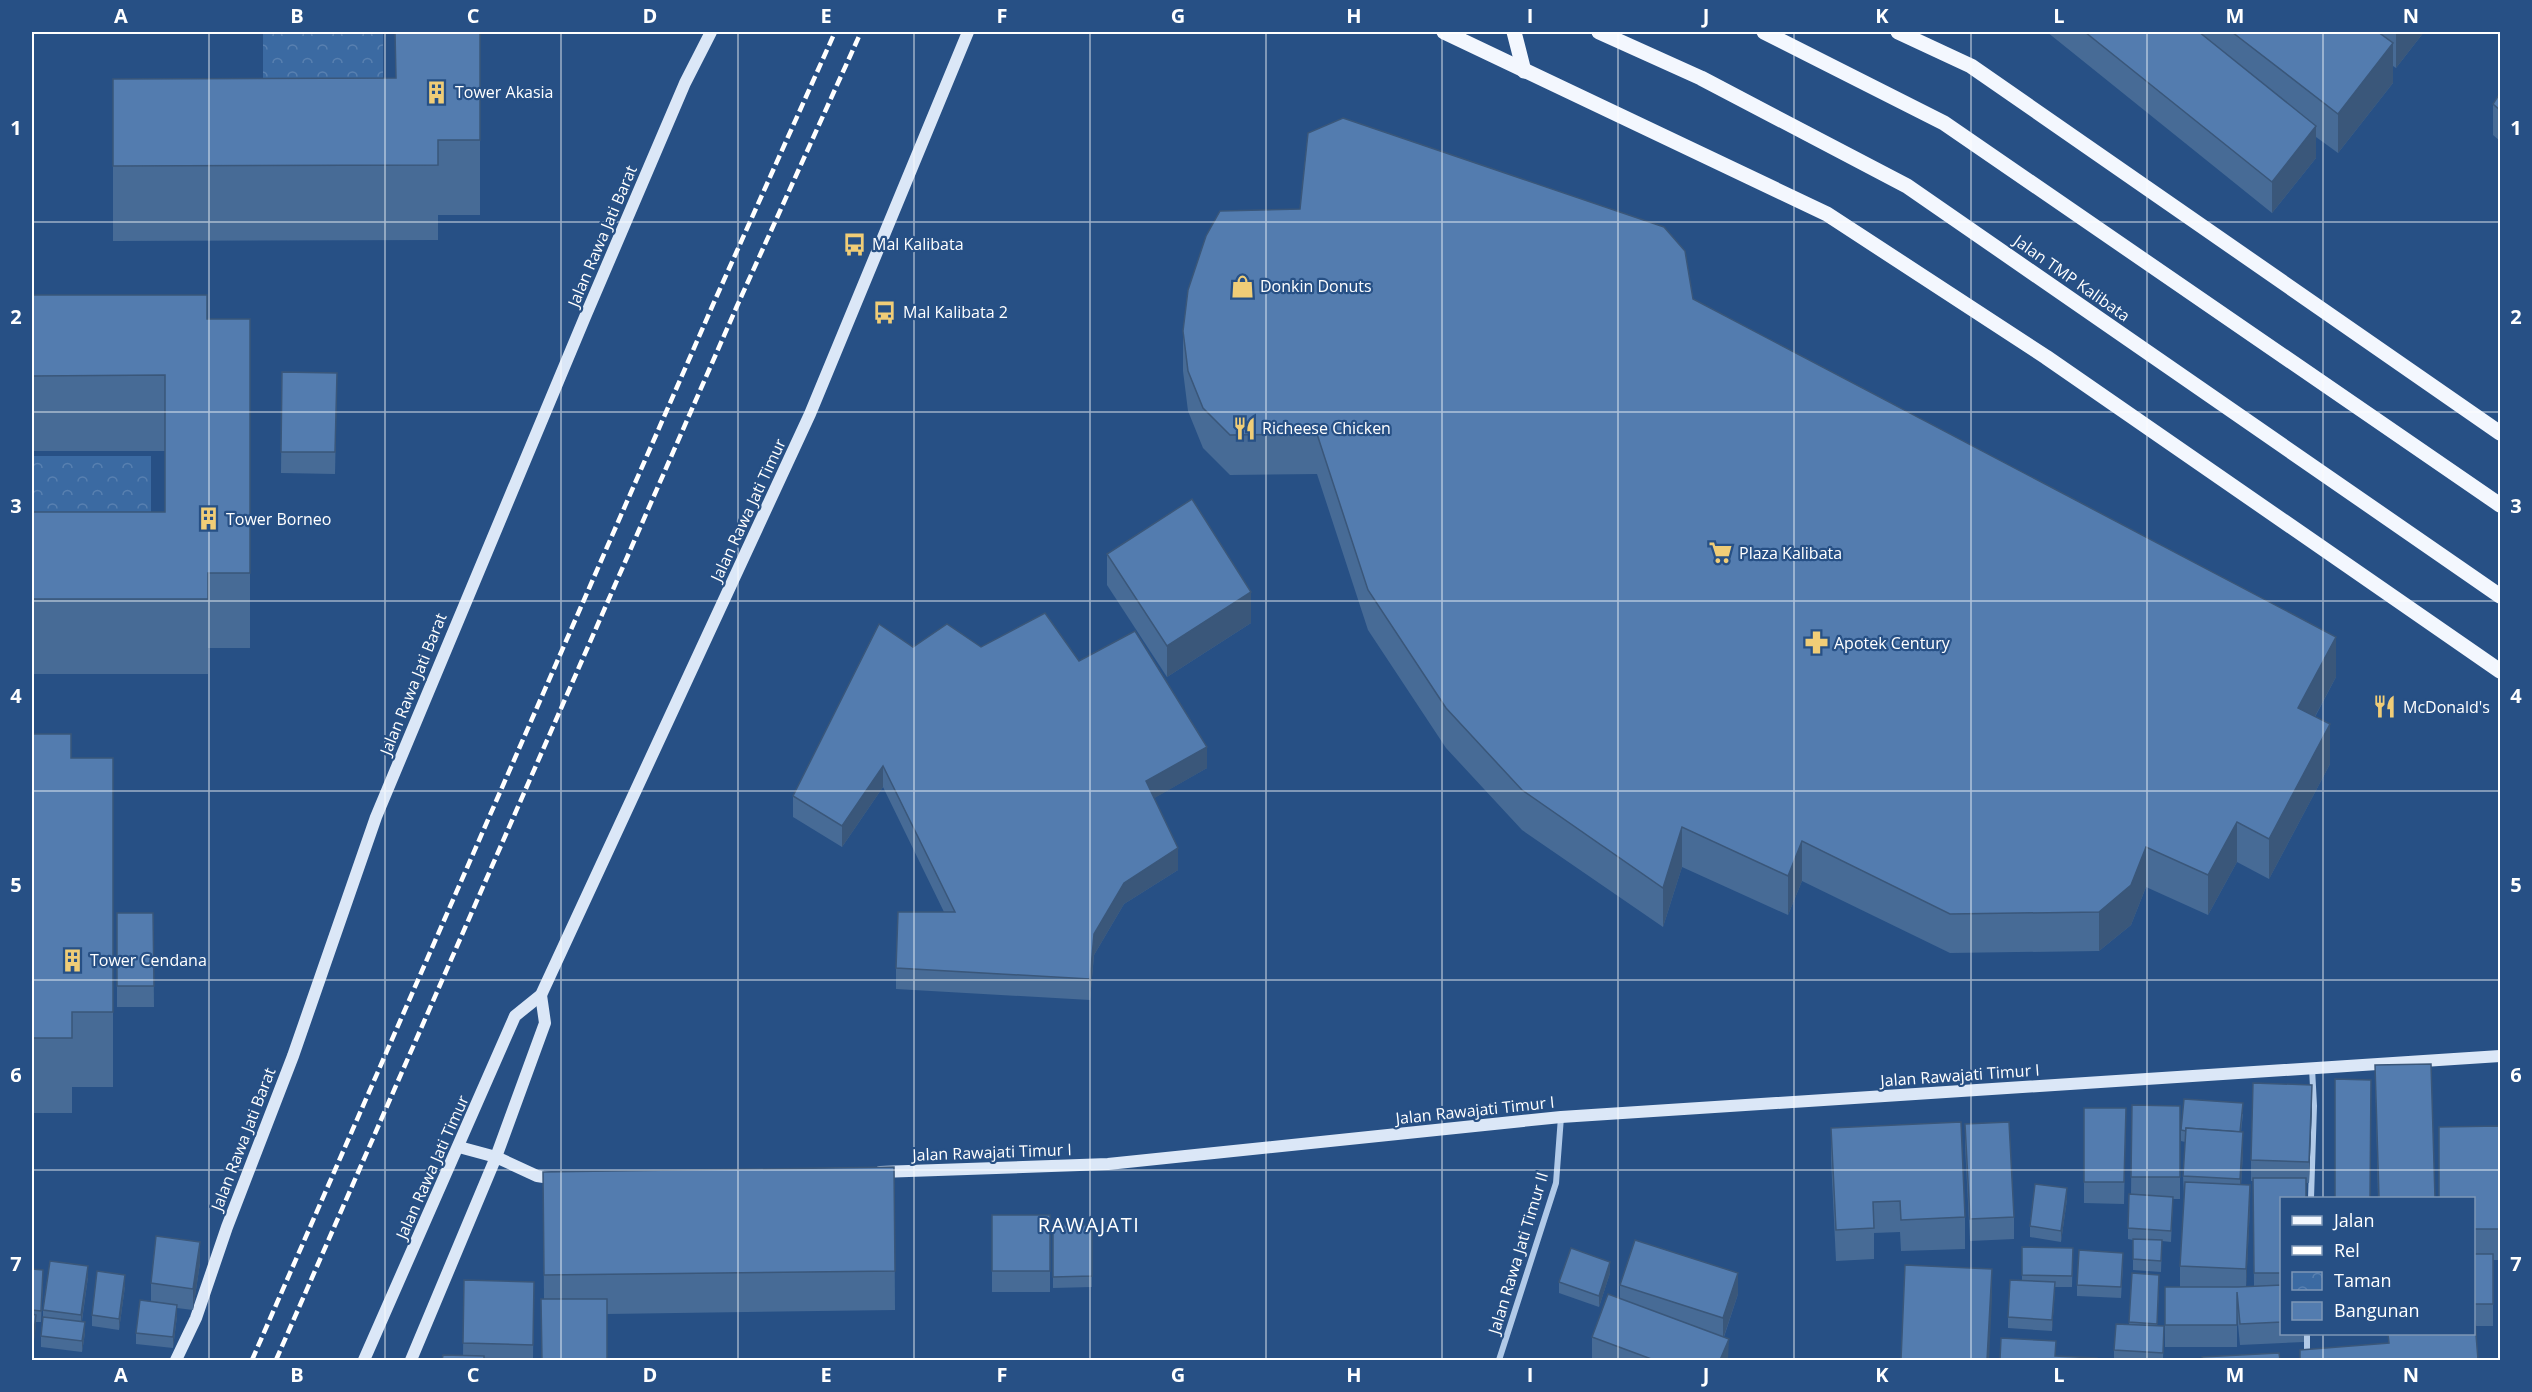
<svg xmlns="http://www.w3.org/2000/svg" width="2532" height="1392" font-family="'Open Sans',sans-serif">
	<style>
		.park { fill: url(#park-crowns) }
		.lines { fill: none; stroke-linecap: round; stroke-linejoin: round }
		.street { stroke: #b1cae8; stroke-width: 6 }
		.secondary { stroke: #dbe7f7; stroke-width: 12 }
		.primary { stroke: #f3f7fe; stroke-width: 15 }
		.rail { stroke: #fff; stroke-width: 4.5; stroke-dasharray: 10 4.5; stroke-linecap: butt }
		.wall { fill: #476b96 }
		.shaded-wall { fill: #3a577a }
		.building { fill: #537caf; stroke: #3a577a; stroke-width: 1.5 }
		.grid { fill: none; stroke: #fff; stroke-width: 1.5; stroke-opacity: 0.55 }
		.labels { text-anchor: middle; stroke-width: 4.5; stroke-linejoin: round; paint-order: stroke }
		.poi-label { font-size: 16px; fill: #fff; stroke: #275085; text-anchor: start }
		.street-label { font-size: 16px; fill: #fff; stroke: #275085 }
		.quarter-label { font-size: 20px; letter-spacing: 1.5px; fill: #fff; stroke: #275085 }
		.neatline { fill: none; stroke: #fff; stroke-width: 2 }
		.grid-label { font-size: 20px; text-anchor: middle; font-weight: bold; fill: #fff }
	</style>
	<defs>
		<pattern id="park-crowns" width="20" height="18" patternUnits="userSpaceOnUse" patternTransform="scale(1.5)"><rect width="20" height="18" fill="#3b6aa2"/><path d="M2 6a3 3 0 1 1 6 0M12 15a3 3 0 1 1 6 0" fill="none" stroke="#5880b0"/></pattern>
	</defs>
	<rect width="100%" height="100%" fill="#275085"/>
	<g class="park">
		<rect x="263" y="32" width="120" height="115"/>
		<rect x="32" y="456" width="119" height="126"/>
	</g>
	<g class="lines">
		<g class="street">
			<path d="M2311,1198L2314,1106L2312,1068"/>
			<path d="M1499,1360L1556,1183L1561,1117"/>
			<path d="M2307,1360V1334"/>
		</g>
		<g class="secondary">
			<path d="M459,1147L496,1157L537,1176L557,1179"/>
			<path d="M880,1172L1108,1164L1561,1117L2500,1056"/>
			<path d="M176,1360L196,1318L227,1227L293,1056L376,817L585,317L685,83L711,32"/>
			<path d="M364,1360L515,1016L541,995L810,414L968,32"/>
			<path d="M411,1360L496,1157L545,1023L541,995"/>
		</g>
		<g class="primary">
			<path d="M1444,32L1827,214L2046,357L2500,671"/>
			<path d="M1514,32L1524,71"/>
			<path d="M1599,32L1701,78L1907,186L2500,596"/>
			<path d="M1764,32L1944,123L2500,505"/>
			<path d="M1898,32L1971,66L2500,433"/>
		</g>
		<g class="rail">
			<path d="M252,1360L715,300L835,32"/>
			<path d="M276,1360L737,306L861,32"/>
		</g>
	</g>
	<g class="wall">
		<path d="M480,32V215H438V240L113,241V79L395,78Z"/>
		<path d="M2047,32H2424L2396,68L2393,66V83L2338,153L2316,137V158L2272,213Z"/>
		<path d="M2500,93V141L2493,135V104Z"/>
		<path d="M32,295L207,319H250V648H208V674H32V512H165V451H32Z"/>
		<path d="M1693,299L2336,677L2315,717L2330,764L2269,879L2237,862L2208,915L2146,887L2131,925L2099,951L1950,953L1802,881L1788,915L1682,867L1663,927L1522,830L1446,748L1368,630L1317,474L1230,475L1203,448L1188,411L1183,371V331Z"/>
		<path d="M282,372L337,373L335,474L281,473Z"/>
		<path d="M1107,554L1251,623L1167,677L1107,585Z"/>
		<path d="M913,647H981L1079,661L1207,768L1154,798L1178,870L1124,904L1094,955L1090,1000L896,989V968L944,912L883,787L842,847L793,817V796Z"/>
		<path d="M32,734L71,758H113V1087H72V1113H32Z"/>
		<path d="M117,913H153L154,1007H117Z"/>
		<path d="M2375,1065L2435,1198H2378Z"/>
		<path d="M2132,1105L2180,1106V1199H2173L2171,1242L2162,1241L2161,1272L2133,1270V1240L2128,1239V1228L2131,1194Z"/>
		<path d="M2312,1107L2309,1183H2306L2282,1198V1334H2304V1342L2240,1345L2237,1314V1347H2165V1287H2180V1266L2184,1197L2183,1176L2185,1142L2181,1141V1130L2243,1114L2241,1132L2243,1153L2241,1185L2250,1206L2246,1287L2254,1286L2253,1181H2251V1160Z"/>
		<path d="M2084,1108H2126L2124,1204L2084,1203Z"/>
		<path d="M1965,1124L2014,1217V1239L1970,1241L1965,1145Z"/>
		<path d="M2500,1126V1260H2493V1326H2475L2478,1360H2300V1350L2388,1343V1334H2474V1198Z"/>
		<path d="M1831,1128L1965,1217V1249L1901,1251L1900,1232L1874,1233V1259L1836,1261L1831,1159Z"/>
		<path d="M894,1167L895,1310L607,1314L544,1299L543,1172Z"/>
		<path d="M2067,1199L2061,1242L2030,1237V1226Z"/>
		<rect x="992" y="1215" width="58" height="77"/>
		<path d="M1053,1225H1092V1287L1053,1288Z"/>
		<path d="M2022,1247L2073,1248L2072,1287H2055L2052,1331L2008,1328V1317L2022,1280Z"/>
		<path d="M200,1263L193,1310L177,1308V1316L173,1348L136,1344V1333L151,1301V1283Z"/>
		<path d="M2123,1264L2121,1298L2077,1296V1285Z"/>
		<path d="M32,1269L43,1281L41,1322H36L33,1349H32Z"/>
		<path d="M1610,1273L1599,1307L1559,1293V1282Z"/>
		<path d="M2132,1273L2159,1286L2157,1326H2164L2163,1360H2114V1350L2129,1324Z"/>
		<path d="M88,1277L82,1321L85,1333L82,1352L41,1347V1336L43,1317V1310Z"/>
		<path d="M464,1280L534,1282L533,1360H442L463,1356Z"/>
		<path d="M1620,1285L1738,1294L1724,1337L1728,1360H1597L1592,1359V1337L1620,1298Z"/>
		<path d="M125,1286L119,1330L92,1326V1315Z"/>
	</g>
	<g class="shaded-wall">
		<path d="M2396,32H2424L2396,68Z"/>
		<path d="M2393,43V83L2338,153V114Z"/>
		<path d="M2316,126V158L2272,213V182Z"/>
		<path d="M1251,592V623L1167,677V646Z"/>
		<path d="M2336,637V677L2298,748V708Z"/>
		<path d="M2330,724V764L2269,879V839Z"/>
		<path d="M1207,747V768L1146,803V781Z"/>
		<path d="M883,766V787L842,847V826Z"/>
		<path d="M2237,822V862L2208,915V875Z"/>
		<path d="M1682,827V867L1663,927V888Z"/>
		<path d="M1802,841V881L1788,915V876Z"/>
		<path d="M2146,847V887L2131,925L2099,951V912Z"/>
		<path d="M1178,848V870L1124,904L1094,955L1090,1000V979L1094,934L1124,883Z"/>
		<path d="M2312,1085V1107L2309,1183V1162Z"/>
		<path d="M2243,1132V1153L2240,1201V1179Z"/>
		<path d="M2250,1185V1206L2246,1291V1269Z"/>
		<path d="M2067,1188V1199L2061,1242V1231Z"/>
		<path d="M200,1242V1263L193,1310V1289Z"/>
		<path d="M1610,1262V1273L1599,1307V1296Z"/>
		<path d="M88,1266V1277L81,1326V1315Z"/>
		<path d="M1992,1269V1300L1989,1360H1987Z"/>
		<path d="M43,1270V1281L41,1322V1311Z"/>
		<path d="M1738,1273V1294L1723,1339V1318Z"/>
		<path d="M125,1275V1286L119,1330V1319Z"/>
		<path d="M2055,1282V1293L2052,1331V1320Z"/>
		<path d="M177,1305V1316L173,1348V1337Z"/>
		<path d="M36,1315V1326L33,1349V1338Z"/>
		<path d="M85,1322V1333L82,1352V1341Z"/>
		<path d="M1729,1339L1728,1360H1720Z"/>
	</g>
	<g class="building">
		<path d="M395,32H480V140H438V165L113,166V79L396,78Z"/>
		<path d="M2085,32H2199L2316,126L2272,182Z"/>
		<path d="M2232,32H2378L2393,43L2338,114Z"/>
		<path d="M2500,93V110L2493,104Z"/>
		<path d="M1343,118L1664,227L1685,251L1693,299L2336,637L2298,708L2330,724L2269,839L2237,822L2208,875L2146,847L2131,885L2099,912L1950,914L1802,841L1788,876L1682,827L1663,888L1522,790L1446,708L1368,590L1317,434L1230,435L1203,408L1188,371L1183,331L1188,290L1206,236L1220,211L1300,209L1308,133Z"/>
		<path d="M32,295H207V319H250V573H208V599H32V512H165V375L32,376Z"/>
		<path d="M282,372L337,373L335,452H281Z"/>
		<path d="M1192,499L1251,592L1167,646L1107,554Z"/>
		<path d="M1045,613L1079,661L1135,631L1207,747L1146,781L1178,848L1124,883L1094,934L1090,979L896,968L898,912H955L883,766L842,826L793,796L879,624L913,647L947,624L981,647Z"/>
		<path d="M32,734H71V758H113V1012H72V1038H32Z"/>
		<path d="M117,913H153L154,986H117Z"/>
		<path d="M2431,1064L2435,1198H2379L2375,1065Z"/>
		<path d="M2335,1079L2371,1080L2370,1198H2335Z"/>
		<path d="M2253,1083L2312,1085L2309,1162L2251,1160Z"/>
		<path d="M2184,1099L2243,1103L2240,1132L2186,1128V1131L2181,1130Z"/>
		<path d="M2132,1105L2180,1106V1177H2131Z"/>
		<path d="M2084,1108H2126L2124,1182H2084Z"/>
		<path d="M1961,1122L1965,1217L1901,1220L1900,1201L1873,1202L1874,1228L1836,1230L1831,1128Z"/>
		<path d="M2009,1122L2014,1217L1970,1219L1965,1124Z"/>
		<path d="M2500,1126V1229H2474V1198H2439V1127Z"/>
		<path d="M2186,1128L2243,1132L2240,1179L2183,1176Z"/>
		<path d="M894,1167L895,1271L544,1275L543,1172Z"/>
		<path d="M2253,1178H2306V1198H2282V1273H2254Z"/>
		<path d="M2185,1182L2250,1185L2246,1269L2180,1266Z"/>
		<path d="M2035,1184L2067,1188L2061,1231L2030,1226Z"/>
		<path d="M2129,1194L2173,1197L2171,1231L2128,1228Z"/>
		<rect x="992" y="1215" width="58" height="56"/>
		<path d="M1053,1225H1092V1276L1053,1277Z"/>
		<path d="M156,1236L200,1242L193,1289L151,1283Z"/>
		<path d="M2133,1239L2162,1240L2161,1261L2133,1259Z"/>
		<path d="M1635,1240L1738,1273L1723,1318L1620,1285Z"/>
		<path d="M2022,1247L2073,1248L2072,1276L2022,1275Z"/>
		<path d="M1571,1248L1610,1262L1599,1296L1559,1282Z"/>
		<path d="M2079,1250L2123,1253L2121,1287L2077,1285Z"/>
		<rect x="2474" y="1254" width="19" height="50"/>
		<path d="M50,1261L88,1266L81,1315L43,1310Z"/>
		<path d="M1905,1265L1992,1269L1987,1360H1901Z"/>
		<path d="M32,1269L43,1270L41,1311L32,1310Z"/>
		<path d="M97,1271L125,1275L119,1319L92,1315Z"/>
		<path d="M2132,1273L2159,1275L2157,1324L2129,1322Z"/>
		<path d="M464,1280L534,1282L533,1345L463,1343Z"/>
		<path d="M2010,1280L2055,1282L2052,1320L2008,1317Z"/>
		<path d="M2282,1285V1322L2240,1324L2237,1292V1325H2165V1287H2238Z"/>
		<path d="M1608,1294L1729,1339L1720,1360H1654L1592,1337Z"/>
		<path d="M541,1299H607V1360H542Z"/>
		<path d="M140,1300L177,1305L173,1337L136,1333Z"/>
		<path d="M32,1314L36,1315L33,1338H32Z"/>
		<path d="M43,1317L85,1322L82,1341L41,1336Z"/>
		<path d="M2474,1321H2475L2478,1360H2300V1350L2389,1343L2388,1334H2474Z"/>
		<path d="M2116,1324L2164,1326L2163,1353L2114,1350Z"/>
		<path d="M2001,1338L2056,1341L2055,1356L2097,1358V1360H2000Z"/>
		<path d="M2279,1353L2280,1360H2202V1357Z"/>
		<path d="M443,1355L484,1356V1360H442Z"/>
	</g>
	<path class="grid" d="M209,32V1360M385,32V1360M561,32V1360M738,32V1360M914,32V1360M1090,32V1360M1266,32V1360M1442,32V1360M1618,32V1360M1794,32V1360M1971,32V1360M2147,32V1360M2323,32V1198M32,222H2500M32,412H2500M32,601H2500M32,791H2500M32,980H2500M32,1170H2500M2323,1334V1360"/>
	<defs>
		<symbol id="building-bare" viewBox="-9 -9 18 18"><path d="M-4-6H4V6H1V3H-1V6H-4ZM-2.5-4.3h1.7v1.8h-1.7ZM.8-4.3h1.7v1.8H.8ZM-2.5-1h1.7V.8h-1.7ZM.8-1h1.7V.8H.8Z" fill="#f0cd77" stroke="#275085" stroke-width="2.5" paint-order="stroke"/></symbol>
		<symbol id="bus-bare" viewBox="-9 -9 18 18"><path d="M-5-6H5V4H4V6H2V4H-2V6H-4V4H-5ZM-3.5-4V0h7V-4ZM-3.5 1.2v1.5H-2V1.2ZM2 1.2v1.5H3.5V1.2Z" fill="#f0cd77" stroke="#275085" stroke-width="2.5" paint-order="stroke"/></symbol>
		<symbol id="shop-bare" viewBox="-9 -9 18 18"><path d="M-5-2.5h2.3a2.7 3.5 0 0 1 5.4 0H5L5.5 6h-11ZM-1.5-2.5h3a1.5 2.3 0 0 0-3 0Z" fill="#f0cd77" stroke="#275085" stroke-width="2.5" paint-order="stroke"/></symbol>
		<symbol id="restaurant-bare" viewBox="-9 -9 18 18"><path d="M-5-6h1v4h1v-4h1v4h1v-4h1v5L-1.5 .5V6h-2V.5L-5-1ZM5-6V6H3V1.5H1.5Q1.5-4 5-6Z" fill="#f0cd77" stroke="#275085" stroke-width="2.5" paint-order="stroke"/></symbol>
		<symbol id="supermarket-bare" viewBox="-9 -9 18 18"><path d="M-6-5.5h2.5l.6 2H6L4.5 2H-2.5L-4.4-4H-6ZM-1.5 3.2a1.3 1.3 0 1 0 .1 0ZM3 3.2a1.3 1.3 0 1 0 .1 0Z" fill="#f0cd77" stroke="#275085" stroke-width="2.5" paint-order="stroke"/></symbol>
		<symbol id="pharmacy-bare" viewBox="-9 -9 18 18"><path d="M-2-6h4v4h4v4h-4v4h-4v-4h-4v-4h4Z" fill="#f0cd77" stroke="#275085" stroke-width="2.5" paint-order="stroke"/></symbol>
	</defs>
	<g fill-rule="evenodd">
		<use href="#building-bare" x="420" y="76" width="33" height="33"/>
		<use href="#bus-bare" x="838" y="228" width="33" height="33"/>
		<use href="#shop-bare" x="1226" y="270" width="33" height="33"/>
		<use href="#bus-bare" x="868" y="296" width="33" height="33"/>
		<use href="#restaurant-bare" x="1228" y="412" width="33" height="33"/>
		<use href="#building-bare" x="192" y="502" width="33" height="33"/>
		<use href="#supermarket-bare" x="1704" y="536" width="33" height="33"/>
		<use href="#pharmacy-bare" x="1800" y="626" width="33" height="33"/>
		<use href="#restaurant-bare" x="2368" y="690" width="33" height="33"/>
		<use href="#building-bare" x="56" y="944" width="33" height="33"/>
	</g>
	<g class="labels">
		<g class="poi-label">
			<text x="455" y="98">Tower Akasia</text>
			<text x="872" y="250">Mal Kalibata</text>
			<text x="1260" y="292">Donkin Donuts</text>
			<text x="903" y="318">Mal Kalibata 2</text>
			<text x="1262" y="434">Richeese Chicken</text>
			<text x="226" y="525">Tower Borneo</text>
			<text x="1739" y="559">Plaza Kalibata</text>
			<text x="1834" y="649">Apotek Century</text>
			<text x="2403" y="713">McDonald's</text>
			<text x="90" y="966">Tower Cendana</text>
		</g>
		<g class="street-label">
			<text transform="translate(602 236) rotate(-67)" y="6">Jalan Rawa Jati Barat</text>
			<text transform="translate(2072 278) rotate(35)" y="6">Jalan TMP Kalibata</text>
			<text transform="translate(748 510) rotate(-65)" y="6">Jalan Rawa Jati Timur</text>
			<text transform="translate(413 684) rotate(-68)" y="6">Jalan Rawa Jati Barat</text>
			<text transform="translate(1960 1075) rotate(-4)" y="6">Jalan Rawajati Timur I</text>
			<text transform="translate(1475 1110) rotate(-6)" y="6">Jalan Rawajati Timur I</text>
			<text transform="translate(243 1139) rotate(-69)" y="6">Jalan Rawa Jati Barat</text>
			<text transform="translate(992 1152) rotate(-2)" y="6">Jalan Rawajati Timur I</text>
			<text transform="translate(432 1167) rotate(-66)" y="6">Jalan Rawa Jati Timur</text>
			<text transform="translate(1518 1253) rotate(-73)" y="6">Jalan Rawa Jati Timur II</text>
		</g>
		<g class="quarter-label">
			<text x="1089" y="1232">RAWAJATI</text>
		</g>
	</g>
	<rect width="2532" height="1392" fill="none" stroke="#275085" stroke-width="66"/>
	<rect x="2280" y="1197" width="195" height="138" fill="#275085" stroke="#7d96b6" stroke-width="1.5"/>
	<rect x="2292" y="1216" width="30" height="9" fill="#f3f7fe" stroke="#7d96b6" stroke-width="1.5"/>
	<text x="2334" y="1227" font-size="18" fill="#ffffff">Jalan</text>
	<rect x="2292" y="1246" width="30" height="9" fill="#ffffff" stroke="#7d96b6" stroke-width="1.5"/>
	<text x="2334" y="1257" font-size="18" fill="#ffffff">Rel</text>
	<rect x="2292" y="1272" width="30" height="18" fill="url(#park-crowns)" stroke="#7d96b6" stroke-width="1.5"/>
	<text x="2334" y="1287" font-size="18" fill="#ffffff">Taman</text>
	<rect x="2292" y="1302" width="30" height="18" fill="#537caf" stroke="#7d96b6" stroke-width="1.5"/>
	<text x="2334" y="1317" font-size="18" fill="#ffffff">Bangunan</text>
	<rect x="33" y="33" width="2466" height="1326" class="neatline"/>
	<g class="grid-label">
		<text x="121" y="23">A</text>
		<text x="297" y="23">B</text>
		<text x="473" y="23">C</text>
		<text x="650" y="23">D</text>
		<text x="826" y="23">E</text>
		<text x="1002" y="23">F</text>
		<text x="1178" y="23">G</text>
		<text x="1354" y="23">H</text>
		<text x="1530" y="23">I</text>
		<text x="1706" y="23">J</text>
		<text x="1882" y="23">K</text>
		<text x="2059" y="23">L</text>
		<text x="2235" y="23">M</text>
		<text x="2411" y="23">N</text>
		<text x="16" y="135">1</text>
		<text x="2516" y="135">1</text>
		<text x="16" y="324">2</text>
		<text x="2516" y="324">2</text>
		<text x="16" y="513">3</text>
		<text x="2516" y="513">3</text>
		<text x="16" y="703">4</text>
		<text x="2516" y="703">4</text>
		<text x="16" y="892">5</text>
		<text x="2516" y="892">5</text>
		<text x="16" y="1082">6</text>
		<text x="2516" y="1082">6</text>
		<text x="16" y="1271">7</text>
		<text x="2516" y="1271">7</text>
		<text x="121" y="1382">A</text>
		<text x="297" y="1382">B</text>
		<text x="473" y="1382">C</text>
		<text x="650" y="1382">D</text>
		<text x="826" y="1382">E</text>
		<text x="1002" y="1382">F</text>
		<text x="1178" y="1382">G</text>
		<text x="1354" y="1382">H</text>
		<text x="1530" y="1382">I</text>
		<text x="1706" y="1382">J</text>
		<text x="1882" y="1382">K</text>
		<text x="2059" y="1382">L</text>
		<text x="2235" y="1382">M</text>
		<text x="2411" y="1382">N</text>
	</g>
</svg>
